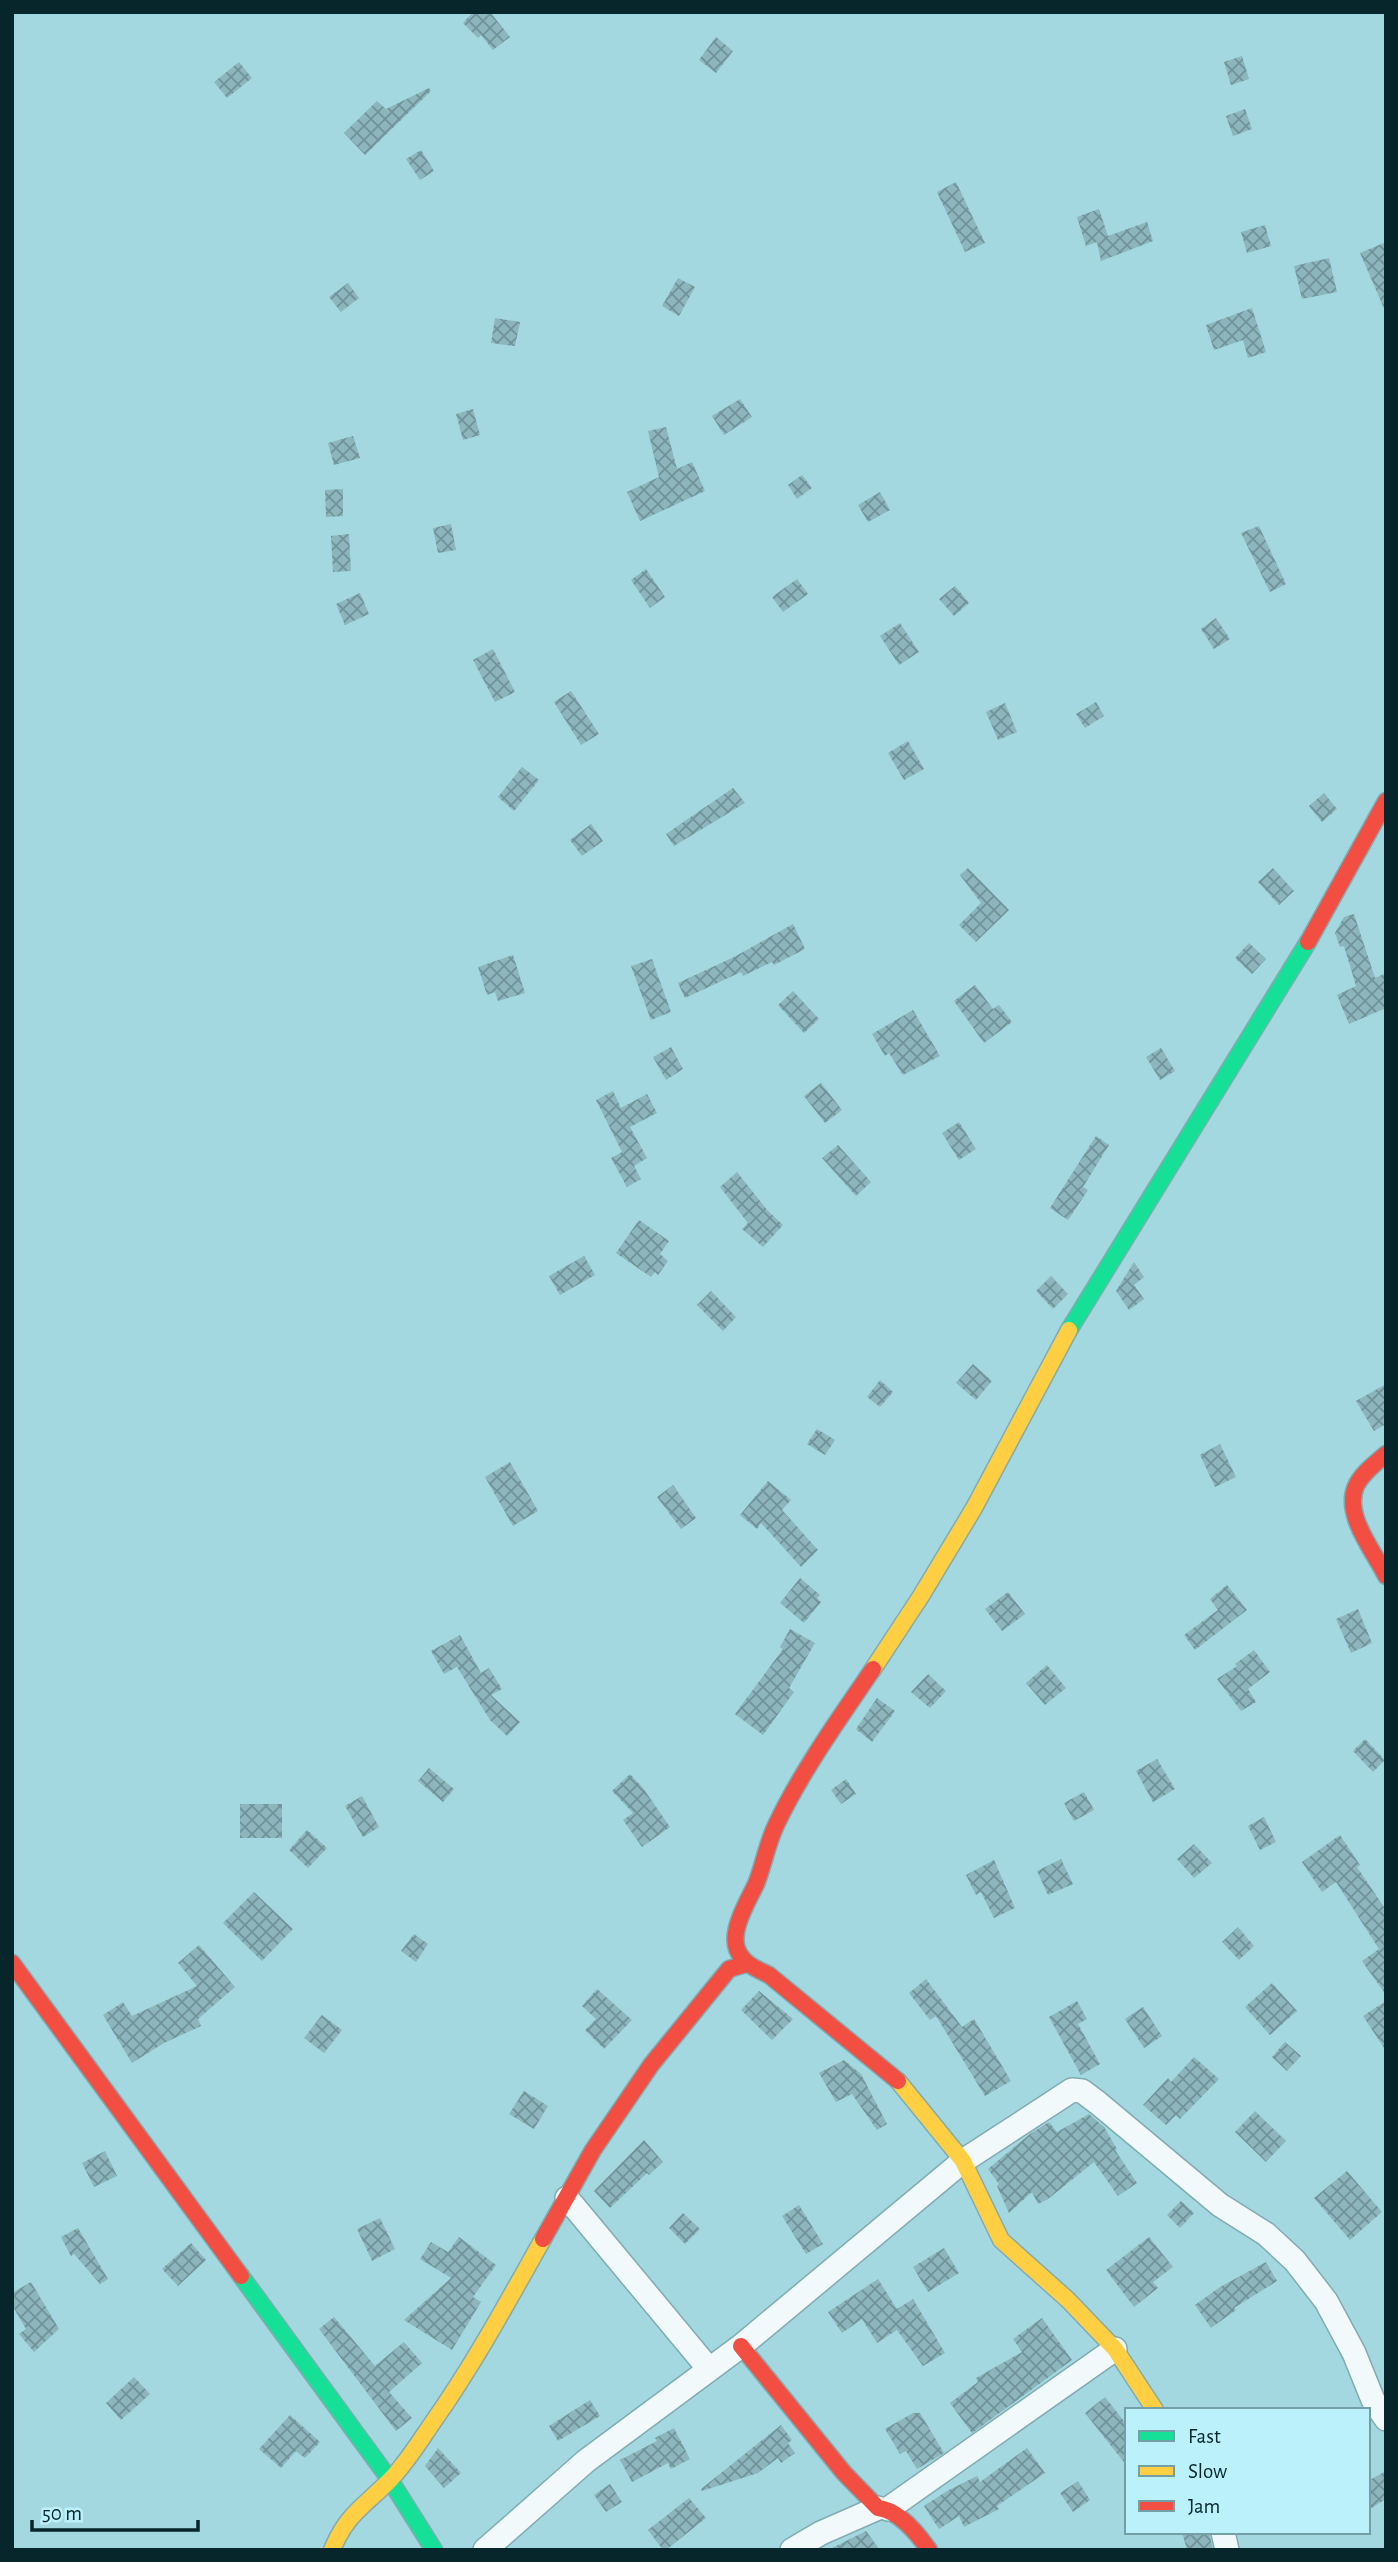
<svg xmlns="http://www.w3.org/2000/svg" width="1398" height="2562" font-family="'Alegreya Sans',sans-serif">
	<style>
		.building { fill: url(#building-cross-hatch) }
		.lines { fill: none; stroke-linecap: round; stroke-linejoin: round }
		.street-casing { stroke: #80abb2; stroke-width: 26 }
		.fast-casing { stroke: #80abb2; stroke-width: 19 }
		.slow-casing { stroke: #80abb2; stroke-width: 19 }
		.jam-casing { stroke: #80abb2; stroke-width: 19 }
		.street { stroke: #f1f9fa; stroke-width: 23 }
		.fast { stroke: #16e098; stroke-width: 16 }
		.slow { stroke: #ffcf43; stroke-width: 16 }
		.jam { stroke: #f24e42; stroke-width: 16 }
	</style>
	<defs>
		<pattern id="building-cross-hatch" width="8" height="8" patternUnits="userSpaceOnUse" patternTransform="scale(1.75)"><rect width="8" height="8" fill="#8cb5bc"/><path d="M0 0l8 8M0 8l8-8" fill="none" stroke="#709399"/></pattern>
	</defs>
	<rect width="100%" height="100%" fill="#a3d8e1"/>
	<g class="building">
		<path d="M473,12H490L510,37L493,50L481,35L478,38L463,23Z"/>
		<path d="M716,37L733,51L716,73L699,60Z"/>
		<path d="M1242,56L1249,79L1231,85L1224,62Z"/>
		<path d="M239,62L252,78L227,98L214,82Z"/>
		<path d="M429,88L431,91L365,155L344,133L377,101L386,109Z"/>
		<path d="M1245,109L1252,129L1233,136L1226,116Z"/>
		<path d="M421,150L434,171L420,180L406,159Z"/>
		<path d="M956,182L985,243L965,252L937,192Z"/>
		<path d="M1099,209L1108,236L1147,222L1153,241L1101,261L1097,242L1086,246L1077,217Z"/>
		<path d="M1265,225L1271,246L1247,253L1241,232Z"/>
		<path d="M1386,242V313L1360,253Z"/>
		<path d="M1329,258L1337,292L1302,299L1294,266Z"/>
		<path d="M678,278L695,287L679,316L662,306Z"/>
		<path d="M348,283L359,298L341,312L329,297Z"/>
		<path d="M1252,308L1266,352L1248,358L1243,340L1214,350L1206,325Z"/>
		<path d="M495,318L520,322L515,346L491,343Z"/>
		<path d="M740,399L752,417L724,435L712,416Z"/>
		<path d="M473,409L480,435L463,440L456,414Z"/>
		<path d="M666,427L677,469L692,462L705,491L640,521L627,492L659,477L648,431Z"/>
		<path d="M353,436L360,458L334,465L328,443Z"/>
		<path d="M802,475L812,488L797,499L788,485Z"/>
		<path d="M343,489V516L326,517L325,490Z"/>
		<path d="M880,492L890,510L868,522L858,505Z"/>
		<path d="M451,524L456,550L438,553L433,528Z"/>
		<path d="M1259,526L1286,584L1270,592L1241,533Z"/>
		<path d="M349,534L351,571L333,572L331,536Z"/>
		<path d="M646,569L665,597L650,608L631,580Z"/>
		<path d="M797,579L808,594L783,612L772,597Z"/>
		<path d="M955,586L969,603L954,616L939,599Z"/>
		<path d="M360,593L369,614L345,625L336,604Z"/>
		<path d="M1216,618L1230,639L1214,649L1201,629Z"/>
		<path d="M900,623L919,652L899,665L880,636Z"/>
		<path d="M493,649L515,692L495,702L473,660Z"/>
		<path d="M571,691L599,734L581,745L554,702Z"/>
		<path d="M1096,702L1104,716L1085,728L1076,714Z"/>
		<path d="M1005,703L1017,732L998,740L986,712Z"/>
		<path d="M908,741L924,769L904,780L888,753Z"/>
		<path d="M522,767L539,780L514,811L498,797Z"/>
		<path d="M733,788L745,803L674,846L666,834Z"/>
		<path d="M1324,793L1337,809L1322,822L1309,806Z"/>
		<path d="M591,824L603,841L582,856L570,840Z"/>
		<path d="M968,868L1009,910L976,942L959,925L981,903L960,875Z"/>
		<path d="M1273,868L1294,891L1279,905L1258,882Z"/>
		<path d="M1354,914L1375,978L1386,973V1008L1349,1024L1337,995L1356,986L1344,946L1340,947L1335,933L1344,917Z"/>
		<path d="M793,924L805,949L774,965L772,962L743,976L741,972L685,998L678,983L734,957Z"/>
		<path d="M1249,943L1266,959L1252,974L1235,958Z"/>
		<path d="M513,955L525,993L498,1001L495,992L487,995L478,967Z"/>
		<path d="M652,959L671,1012L651,1020L631,966Z"/>
		<path d="M975,985L993,1009L999,1005L1012,1022L984,1043L954,1001Z"/>
		<path d="M793,991L819,1019L804,1033L778,1005Z"/>
		<path d="M913,1010L940,1056L903,1075L889,1053L885,1056L872,1034Z"/>
		<path d="M671,1047L683,1069L666,1080L653,1057Z"/>
		<path d="M1161,1048L1175,1071L1160,1080L1146,1057Z"/>
		<path d="M821,1083L842,1110L825,1123L804,1096Z"/>
		<path d="M613,1091L621,1108L647,1094L657,1113L630,1127L647,1158L634,1166L641,1179L627,1187L611,1158L622,1152L596,1100Z"/>
		<path d="M959,1122L976,1149L959,1160L942,1133Z"/>
		<path d="M1096,1136L1109,1145L1083,1187L1088,1190L1068,1220L1050,1208Z"/>
		<path d="M838,1145L871,1182L856,1196L822,1158Z"/>
		<path d="M737,1172L768,1211L783,1225L763,1247L742,1229L748,1223L720,1187Z"/>
		<path d="M639,1220L669,1241L660,1254L668,1261L658,1275L655,1272L651,1277L616,1253Z"/>
		<path d="M584,1256L595,1275L560,1295L549,1276Z"/>
		<path d="M1134,1262L1144,1277L1134,1285L1144,1299L1129,1310L1116,1291Z"/>
		<path d="M1051,1276L1068,1294L1053,1309L1036,1291Z"/>
		<path d="M711,1291L736,1317L723,1331L697,1305Z"/>
		<path d="M973,1364L992,1381L976,1400L956,1383Z"/>
		<path d="M880,1380L893,1392L880,1407L867,1397Z"/>
		<path d="M1386,1384V1424L1374,1431L1356,1401Z"/>
		<path d="M817,1429L835,1440L825,1455L807,1444Z"/>
		<path d="M1220,1444L1236,1477L1215,1487L1200,1455Z"/>
		<path d="M510,1462L538,1511L513,1526L485,1477Z"/>
		<path d="M768,1481L791,1500L782,1510L818,1550L801,1567L761,1523L757,1529L740,1515Z"/>
		<path d="M673,1485L696,1518L681,1529L657,1497Z"/>
		<path d="M800,1578L820,1595L817,1598L821,1602L804,1623L780,1603Z"/>
		<path d="M1227,1585L1247,1610L1195,1650L1184,1635L1218,1610L1210,1599Z"/>
		<path d="M1008,1592L1025,1614L1002,1631L985,1609Z"/>
		<path d="M1358,1609L1372,1643L1351,1653L1336,1619Z"/>
		<path d="M790,1629L815,1643L789,1688L794,1692L763,1735L735,1714L783,1649L780,1647Z"/>
		<path d="M460,1635L481,1673L489,1668L502,1689L491,1695L520,1722L507,1736L490,1720L457,1667L444,1674L431,1651Z"/>
		<path d="M1254,1650L1270,1672L1248,1689L1256,1702L1241,1711L1217,1679L1237,1666L1235,1664Z"/>
		<path d="M1047,1665L1066,1688L1045,1705L1026,1683Z"/>
		<path d="M928,1674L946,1691L930,1708L911,1692Z"/>
		<path d="M877,1698L895,1711L872,1742L856,1729Z"/>
		<path d="M1365,1739L1385,1760L1373,1772L1353,1751Z"/>
		<path d="M1157,1759L1175,1789L1153,1802L1136,1771Z"/>
		<path d="M429,1768L454,1789L443,1802L418,1781Z"/>
		<path d="M630,1774L643,1788L670,1827L642,1847L623,1820L633,1813L612,1791Z"/>
		<path d="M846,1779L856,1794L841,1804L831,1790Z"/>
		<path d="M1084,1792L1094,1810L1074,1821L1064,1803Z"/>
		<path d="M362,1796L379,1827L363,1837L345,1806Z"/>
		<rect x="240" y="1804" width="42" height="34"/>
		<path d="M1264,1817L1276,1842L1260,1850L1248,1826Z"/>
		<path d="M307,1830L327,1848L308,1868L289,1850Z"/>
		<path d="M1340,1835L1360,1865L1357,1867L1386,1910V1995L1362,1961L1379,1949L1336,1882L1322,1892L1302,1862Z"/>
		<path d="M1194,1844L1212,1863L1194,1878L1177,1859Z"/>
		<path d="M1061,1859L1073,1884L1048,1895L1037,1871Z"/>
		<path d="M994,1860L1015,1908L994,1918L981,1892L976,1895L966,1875Z"/>
		<path d="M254,1892L293,1929L262,1961L223,1923Z"/>
		<path d="M1238,1927L1254,1946L1239,1960L1222,1942Z"/>
		<path d="M414,1934L428,1944L416,1962L401,1951Z"/>
		<path d="M199,1945L235,1987L198,2019L201,2026L164,2043L132,2063L103,2015L123,2002L132,2016L197,1986L178,1963Z"/>
		<path d="M926,1979L962,2027L974,2019L1011,2081L985,2096L936,2016L930,2020L909,1993Z"/>
		<path d="M1272,1983L1297,2011L1270,2035L1245,2007Z"/>
		<path d="M597,1989L632,2020L604,2049L585,2030L596,2019L582,2006Z"/>
		<path d="M759,1991L793,2019L772,2040L741,2010Z"/>
		<path d="M1077,2001L1087,2019L1078,2024L1100,2064L1081,2075L1049,2017Z"/>
		<path d="M1386,2001V2051L1363,2016Z"/>
		<path d="M1143,2007L1162,2036L1144,2048L1125,2019Z"/>
		<path d="M322,2015L342,2030L324,2053L304,2038Z"/>
		<path d="M1285,2042L1301,2056L1287,2071L1272,2057Z"/>
		<path d="M1194,2057L1219,2079L1180,2119L1176,2115L1166,2125L1143,2105L1168,2078L1171,2082Z"/>
		<path d="M844,2060L861,2074L887,2124L877,2130L852,2094L836,2102L819,2073Z"/>
		<path d="M524,2091L548,2106L534,2129L509,2114Z"/>
		<path d="M1255,2111L1286,2141L1266,2162L1235,2132Z"/>
		<path d="M1089,2114L1104,2127L1117,2149L1115,2150L1137,2183L1118,2196L1094,2162L1048,2199L1038,2204L1032,2192L1009,2213L997,2186L999,2184L988,2169L1030,2134L1049,2122L1057,2132Z"/>
		<path d="M644,2140L663,2162L649,2175L647,2173L610,2208L594,2191Z"/>
		<path d="M105,2151L117,2176L94,2187L82,2163Z"/>
		<path d="M1347,2171L1382,2212L1350,2240L1314,2198Z"/>
		<path d="M1181,2201L1194,2213L1180,2228L1167,2215Z"/>
		<path d="M799,2205L823,2244L806,2254L782,2216Z"/>
		<path d="M683,2213L700,2229L685,2244L669,2228Z"/>
		<path d="M380,2218L395,2249L372,2261L357,2229Z"/>
		<path d="M78,2228L108,2279L100,2284L74,2254L71,2256L61,2237Z"/>
		<path d="M459,2237L496,2265L473,2297L481,2302L452,2350L404,2320L451,2278L420,2259L431,2242L448,2252Z"/>
		<path d="M1149,2237L1173,2267L1153,2282L1158,2288L1134,2307L1106,2270Z"/>
		<path d="M191,2243L206,2260L178,2286L162,2269Z"/>
		<path d="M944,2248L959,2273L928,2292L913,2267Z"/>
		<path d="M1266,2262L1277,2281L1234,2308L1236,2310L1211,2328L1195,2305L1220,2287Z"/>
		<path d="M878,2279L897,2309L913,2299L945,2353L923,2366L897,2330L877,2343L862,2319L842,2333L828,2312Z"/>
		<path d="M31,2282L59,2329L34,2352L19,2334L26,2329L12,2305V2293Z"/>
		<path d="M334,2317L375,2366L404,2342L422,2363L389,2392L412,2418L396,2431L319,2329Z"/>
		<path d="M1042,2318L1072,2360L972,2433L950,2403L978,2382L976,2378L1022,2352L1013,2339Z"/>
		<path d="M134,2377L150,2394L121,2420L106,2403Z"/>
		<path d="M1105,2397L1127,2425V2466L1085,2413Z"/>
		<path d="M590,2400L600,2416L558,2441L549,2426Z"/>
		<path d="M913,2413H920L944,2453L917,2469L906,2451L900,2454L885,2429Z"/>
		<path d="M290,2415L320,2442L305,2458L296,2451L281,2468L259,2449Z"/>
		<path d="M781,2425L792,2440L788,2443L795,2453L781,2463L778,2458L758,2473L702,2491L701,2489Z"/>
		<path d="M674,2428L690,2459L671,2469L668,2463L632,2482L620,2460L657,2441L655,2438Z"/>
		<path d="M438,2448L461,2473L444,2488L425,2466Z"/>
		<path d="M1027,2448L1045,2473L997,2506L999,2509L964,2527L959,2516L939,2529L924,2506L947,2491L977,2476L980,2482Z"/>
		<path d="M1386,2471V2499L1368,2510V2481Z"/>
		<path d="M1078,2481L1090,2500L1073,2512L1060,2493Z"/>
		<path d="M610,2484L622,2502L606,2512L594,2495Z"/>
		<path d="M689,2498L706,2518L666,2550H663L648,2530Z"/>
		<path d="M866,2531L880,2550H828Z"/>
		<path d="M1182,2532H1209L1213,2550H1187Z"/>
	</g>
	<g class="lines">
		<defs>
			<g id="street">
				<path d="M567,2198L709,2369"/>
				<path d="M888,2509L1115,2349"/>
				<path d="M1223,2532L1227,2550"/>
				<path d="M485,2550L586,2461L741,2346L963,2161L1072,2090L1082,2091L1098,2103L1220,2205L1266,2234L1295,2261L1326,2301L1354,2353L1373,2400L1386,2419"/>
				<path d="M792,2550L821,2533L878,2508"/>
			</g>
			<g id="fast">
				<path d="M1069,1330L1308,942"/>
				<path d="M241,2276L390,2480L434,2550"/>
			</g>
			<g id="slow">
				<path d="M873,1669L921,1596L974,1508L1069,1330"/>
				<path d="M898,2081L963,2161L1001,2240L1068,2300L1115,2349L1155,2410"/>
				<path d="M332,2550C346,2515 364,2506 389,2481C405,2465 420,2441 433,2422C474,2364 508,2301 543,2239"/>
			</g>
			<g id="jam">
				<path d="M1308,942L1386,801"/>
				<path d="M1386,1454C1376,1463 1362,1473 1356,1486C1343,1515 1374,1551 1386,1576"/>
				<path d="M873,1669C839,1719 803,1769 777,1823C767,1843 764,1864 756,1884C748,1901 730,1930 737,1949C743,1964 755,1968 769,1975L898,2081"/>
				<path d="M12,1963L241,2276"/>
				<path d="M543,2239L593,2150L651,2065L729,1969L746,1964"/>
				<path d="M741,2346L844,2473L878,2508C898,2510 918,2534 929,2550"/>
			</g>
		</defs>
		<use href="#street" class="street-casing"/>
		<use href="#fast" class="fast-casing"/>
		<use href="#slow" class="slow-casing"/>
		<use href="#jam" class="jam-casing"/>
		<use href="#street" class="street"/>
		<use href="#fast" class="fast"/>
		<use href="#slow" class="slow"/>
		<use href="#jam" class="jam"/>
	</g>
	<rect width="1398" height="2562" fill="none" stroke="#06262b" stroke-width="28"/>
	<rect x="1125" y="2408" width="245" height="126" fill="#bbf1fa" stroke="#73a0a7" stroke-width="2"/>
	<rect x="1139" y="2431" width="35" height="10" fill="#16e098" stroke="#73a0a7" stroke-width="2"/>
	<text x="1188" y="2443" font-size="21" fill="#06262b">Fast</text>
	<rect x="1139" y="2466" width="35" height="10" fill="#ffcf43" stroke="#73a0a7" stroke-width="2"/>
	<text x="1188" y="2478" font-size="21" fill="#06262b">Slow</text>
	<rect x="1139" y="2501" width="35" height="10" fill="#f24e42" stroke="#73a0a7" stroke-width="2"/>
	<text x="1188" y="2513" font-size="21" fill="#06262b">Jam</text>
	<path d="M32 2520v10h166v-10" fill="none" stroke="#06262b" stroke-width="3.5"/>
	<text x="42" y="2520" font-size="21" fill="#06262b" stroke="#bbf1fa" stroke-width="5" paint-order="stroke">50 m</text>
</svg>
